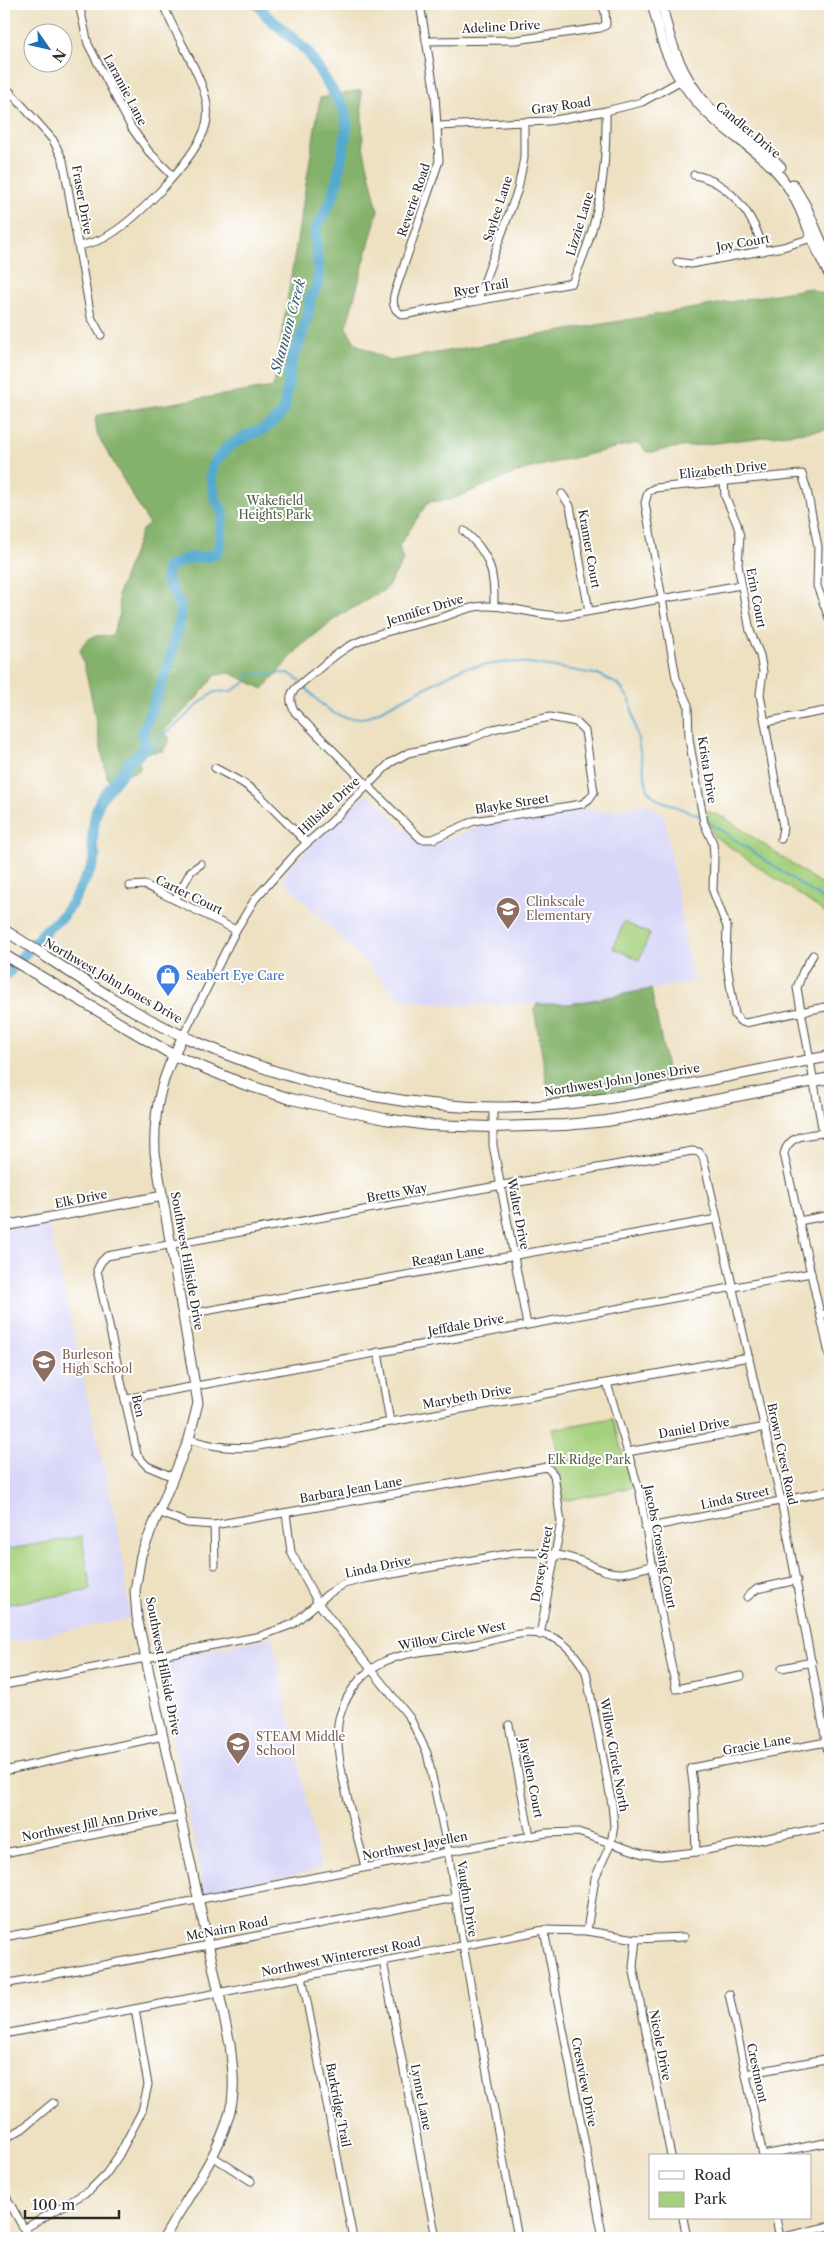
<svg xmlns="http://www.w3.org/2000/svg" width="834" height="2242" font-family="'Libre Caslon Text',serif">
	<style>
		.built { fill: #d8d7f8 }
		.green { fill: #a5d07c; stroke: #687e54 }
		.forest { fill: #84b26c; stroke: #586e4c }
		.lines { fill: none; stroke-linecap: round; stroke-linejoin: round }
		.stream { stroke: #52a9cf; stroke-width: 2 }
		.river { stroke: #52a9cf; stroke-width: 11 }
		.minor-casing { stroke: #484642; stroke-width: 9 }
		.tertiary-casing { stroke: #484642; stroke-width: 11 }
		.secondary-casing { stroke: #484642; stroke-width: 12 }
		.minor { stroke: #fff; stroke-width: 7 }
		.tertiary { stroke: #fff; stroke-width: 9 }
		.secondary { stroke: #fff; stroke-width: 10 }
		.labels { text-anchor: middle; stroke-width: 4; stroke-linejoin: round; paint-order: stroke }
		.street-label { font-size: 12px; fill: #2b2b2b; stroke: #fff }
		.park-label { font-size: 12px; fill: #505d43; stroke: #fff }
		.education-label { font-size: 12px; fill: #785e54; stroke: #fff; text-anchor: start }
		.shop-label { font-size: 12px; fill: #366cbe; stroke: #fff; text-anchor: start }
		.water-label { font-size: 14px; font-style: italic; fill: #3b5d6d; stroke: #fff }
	</style>
	<rect width="100%" height="100%" fill="#fff"/>
	<filter id="ink" filterUnits="userSpaceOnUse"><feTurbulence type="fractalNoise" baseFrequency=".02" numOctaves="2"/><feDisplacementMap in="SourceGraphic" scale="10" xChannelSelector="R" yChannelSelector="G"/><feConvolveMatrix kernelMatrix="1 2 1 2 8 2 1 2 1" color-interpolation-filters="sRGB"/></filter>
	<filter id="wash" filterUnits="userSpaceOnUse"><feTurbulence type="fractalNoise" baseFrequency=".0096" numOctaves="4" result="noise"/><feDisplacementMap in="SourceGraphic" scale="20" xChannelSelector="R" yChannelSelector="G"/><feGaussianBlur stdDeviation="1.12" result="paint"/><feColorMatrix in="noise" values="0 0 0 0 0 0 0 0 0 0 0 0 0 0 0 0 0 1.4 0 .05"/><feComposite in="paint" operator="in"/></filter>
	<g filter="url(#wash)">
		<rect width="100%" height="100%" fill="#eee1c2"/>
		<g class="built">
			<path d="M366,795L372,797L416,841L427,847L481,826L582,809L600,812L649,804L664,815L693,982L570,1004L454,1005L401,999L281,878L312,843Z"/>
			<path d="M48,1221L118,1530L130,1618L4,1644V1230Z"/>
			<path d="M272,1637L321,1869L205,1894L156,1662Z"/>
		</g>
		<g class="green">
			<path d="M707,811L725,818L830,890V916L714,836L706,814Z"/>
			<path d="M624,922L650,934L639,960L613,948Z"/>
			<path d="M612,1418L633,1487L563,1501L558,1473L552,1464L557,1450L553,1429Z"/>
			<path d="M82,1536L91,1590L4,1605V1550Z"/>
		</g>
		<g class="forest">
			<path d="M361,90L363,146L378,211L346,328L356,344L390,361L810,288L817,292L830,295V429L666,449L654,452H646L642,445L636,443L523,470L450,500L428,502L399,546L403,561L386,589L336,618L300,647L263,689L230,673L216,675L193,702L163,732L170,738L163,751L146,753L138,763L141,766L138,771L108,780C97,737 93,693 80,651C87,636 96,634 112,636L120,614L118,594L142,530L149,524L97,434L95,418L98,415L273,387L320,98Z"/>
			<path d="M651,989L670,1083L550,1101L534,1009L537,1004H570Z"/>
		</g>
		<g class="lines">
			<g class="stream">
				<path d="M303,685C324,707 335,723 368,717L463,668L509,662L530,663L600,675L619,685L630,700L648,791L657,799L700,816"/>
				<path d="M142,751L152,750L158,738L175,726L203,700L215,692L232,691L246,682V676L252,674L289,673L300,681"/>
				<path d="M706,820L830,904"/>
			</g>
			<path class="river" d="M4,977L46,930L62,917L72,903L91,869L95,857L92,844L94,823L97,808L102,797L120,776L128,762L139,754L145,745L143,731L168,667L180,619V606L166,579L168,567L188,558L207,557L216,553L219,547L223,513L215,498L211,477L213,464L229,446L246,436L264,429L277,419L284,409L292,358L298,347L309,311L310,299L318,283V270L315,231L331,201L337,182L347,127L344,109L307,51L267,16L258,4"/>
		</g>
	</g>
	<g filter="url(#ink)">
		<g class="lines">
			<defs>
				<g id="minor">
					<path d="M79,4L88,44L131,127L149,152L173,176"/>
					<path d="M420,4L435,94L439,161L394,295C392,305 394,310 403,315L572,283C599,225 607,174 606,111"/>
					<path d="M426,41L516,40L600,28L606,25L605,11L600,4"/>
					<path d="M4,85L53,140L63,160L91,317L101,335"/>
					<path d="M438,126L549,121L606,111L642,102L680,81"/>
					<path d="M694,175C729,181 756,217 763,251"/>
					<path d="M79,246C88,244 96,242 104,238C136,221 190,164 204,131C207,123 208,113 207,105C203,75 174,34 163,4"/>
					<path d="M677,262L691,264L783,247L812,238"/>
					<path d="M478,299L518,189L524,158V122"/>
					<path d="M724,481L725,496L737,524L740,536L738,565L750,631L760,655L763,672L760,694L783,827L781,839"/>
					<path d="M562,494L570,506L589,611"/>
					<path d="M464,531C490,553 495,573 494,606"/>
					<path d="M830,621L817,586L818,547L807,490L802,474L655,488L648,492L645,503L674,666L676,678L688,705L689,739L704,823L713,843L714,856L713,891L727,927L726,959L735,1015L740,1021L745,1023L830,1006"/>
					<path d="M765,722L830,710"/>
					<path d="M215,768L243,783L258,794L306,842"/>
					<path d="M130,886L145,885L236,930"/>
					<path d="M175,900L191,871L201,864"/>
					<path d="M813,955L803,971L797,988L823,1133"/>
					<path d="M183,1036L236,930L255,899L298,851L329,824L390,763L408,753L468,740L493,729L550,717L576,722L585,731L594,792L589,799L582,804L474,821L433,839H421L295,712C284,693 296,688 310,676C320,668 331,658 343,650C368,633 410,627 440,618C454,614 469,606 484,606C510,605 536,616 563,616L741,585"/>
					<path d="M493,1107V1145L527,1325"/>
					<path d="M830,1132C812,1135 788,1133 784,1154L830,1358"/>
					<path d="M799,1221L830,1215"/>
					<path d="M183,1315L717,1219"/>
					<path d="M821,1315L830,1312"/>
					<path d="M378,1352L390,1422"/>
					<path d="M607,1383L640,1493L658,1598L676,1689L741,1676"/>
					<path d="M125,1399L811,1273"/>
					<path d="M189,1439C211,1447 230,1449 253,1447L749,1357"/>
					<path d="M627,1452L766,1427"/>
					<path d="M173,1477L147,1466L137,1455L97,1270L101,1262L107,1256L692,1151L699,1152L703,1157L781,1500L830,1763"/>
					<path d="M158,1512L187,1523L214,1525L547,1467L554,1475L561,1522L540,1635"/>
					<path d="M286,1513L291,1552L318,1603L410,1718L427,1753L448,1851L463,1945L518,2238"/>
					<path d="M214,1525L215,1565"/>
					<path d="M645,1528L830,1491"/>
					<path d="M747,1597L757,1589L797,1580"/>
					<path d="M782,1668L812,1662"/>
					<path d="M4,1685L261,1636L293,1624L328,1594L344,1584L364,1579L513,1553C535,1551 556,1553 578,1560C592,1565 606,1574 622,1573C631,1572 642,1568 652,1566"/>
					<path d="M509,1725L530,1836"/>
					<path d="M4,1771L163,1736"/>
					<path d="M696,1852L694,1792L691,1768L826,1742"/>
					<path d="M4,1853L181,1817"/>
					<path d="M365,1867C357,1831 329,1747 340,1715C347,1692 363,1671 385,1661C411,1650 443,1650 471,1645C489,1642 508,1635 526,1633C532,1633 543,1634 549,1636C566,1641 578,1658 586,1672L612,1804L614,1826L611,1843L595,1878L587,1931"/>
					<path d="M544,1930L603,2238"/>
					<path d="M4,1937L546,1833L578,1832L643,1854L661,1856L696,1852L830,1826"/>
					<path d="M636,1939L633,1967L671,2156"/>
					<path d="M383,1961L436,2238"/>
					<path d="M302,1976L353,2238"/>
					<path d="M4,1984L455,1898"/>
					<path d="M729,1994L763,2156"/>
					<path d="M4,2034L544,1930L587,1931L636,1939L684,1937"/>
					<path d="M746,2074L830,2058"/>
					<path d="M4,2139L22,2129L53,2103"/>
					<path d="M763,2155L830,2142"/>
					<path d="M212,2156L251,2181"/>
					<path d="M4,2193L29,2238"/>
					<path d="M683,2218L687,2238"/>
					<path d="M776,2218L780,2238"/>
					<path d="M24,2229L90,2190L106,2174L119,2155L142,2111L148,2085L135,2009"/>
					<path d="M780,2238L830,2226"/>
				</g>
				<g id="tertiary">
					<path d="M652,4C656,16 658,29 662,41C672,72 692,101 717,122C738,141 763,154 781,177C804,207 811,244 830,276"/>
					<path d="M662,4C670,47 686,89 721,118C741,135 763,147 781,167"/>
					<path d="M793,184L806,206L830,262"/>
					<path d="M4,1226L163,1196"/>
					<path d="M164,2238C188,2195 223,2151 232,2102C235,2083 232,2063 230,2044L154,1696L137,1617L135,1591L141,1555L189,1439L198,1403L155,1153C153,1107 162,1076 183,1036"/>
				</g>
				<g id="secondary">
					<path d="M4,930C62,966 123,1009 185,1037C301,1089 435,1118 563,1104C653,1094 742,1073 830,1056"/>
					<path d="M4,955L173,1055L241,1083L291,1099L385,1119L428,1125L492,1127L565,1125L607,1121L830,1078"/>
				</g>
			</defs>
			<use href="#minor" class="minor-casing"/>
			<use href="#tertiary" class="tertiary-casing"/>
			<use href="#secondary" class="secondary-casing"/>
			<use href="#minor" class="minor"/>
			<use href="#tertiary" class="tertiary"/>
			<use href="#secondary" class="secondary"/>
		</g>
	</g>
	<defs>
		<symbol id="school-pin" viewBox="-11 -11 22 30"><path d="M0 17L-7.5 6A9.5 9.5 0 1 1 7.5 6Z" fill="#8d6e63" stroke="#fff"/><path d="M0-5L7-2L0 1L-7-2ZM-4 1L0 2.5L4 1V4Q0 6-4 4Z" fill="#fff"/></symbol>
		<symbol id="shop-pin" viewBox="-11 -11 22 30"><path d="M0 17L-7.5 6A9.5 9.5 0 1 1 7.5 6Z" fill="#3f7fe0" stroke="#fff"/><path d="M-5-2.5h2.3a2.7 3.5 0 0 1 5.4 0H5L5.5 6h-11ZM-1.5-2.5h3a1.5 2.3 0 0 0-3 0Z" fill="#fff"/></symbol>
	</defs>
	<g fill-rule="evenodd">
		<use href="#school-pin" x="494" y="895" width="28" height="38"/>
		<use href="#shop-pin" x="154" y="962" width="28" height="38"/>
		<use href="#school-pin" x="30" y="1348" width="28" height="38"/>
		<use href="#school-pin" x="224" y="1730" width="28" height="38"/>
	</g>
	<g class="labels">
		<g class="street-label">
			<text transform="translate(501 27) rotate(-3)" y="4">Adeline Drive</text>
			<text transform="translate(125 90) rotate(62)" y="4">Laramie Lane</text>
			<text transform="translate(561 106) rotate(-8)" y="4">Gray Road</text>
			<text transform="translate(748 130) rotate(40)" y="4">Candler Drive</text>
			<text transform="translate(82 200) rotate(80)" y="4">Fraser Drive</text>
			<text transform="translate(414 200) rotate(-71)" y="4">Reverie Road</text>
			<text transform="translate(498 209) rotate(-72)" y="4">Saylee Lane</text>
			<text transform="translate(580 224) rotate(-73)" y="4">Lizzie Lane</text>
			<text transform="translate(743 243) rotate(-10)" y="4">Joy Court</text>
			<text transform="translate(481 288) rotate(-10)" y="4">Ryer Trail</text>
			<text transform="translate(723 470) rotate(-6)" y="4">Elizabeth Drive</text>
			<text transform="translate(589 549) rotate(80)" y="4">Kramer Court</text>
			<text transform="translate(756 598) rotate(79)" y="4">Erin Court</text>
			<text transform="translate(425 610) rotate(-17)" y="4">Jennifer Drive</text>
			<text transform="translate(707 770) rotate(81)" y="4">Krista Drive</text>
			<text transform="translate(512 804) rotate(-9)" y="4">Blayke Street</text>
			<text transform="translate(329 806) rotate(-43)" y="4">Hillside Drive</text>
			<text transform="translate(189 895) rotate(26)" y="4">Carter Court</text>
			<text transform="translate(113 981) rotate(30)" y="4">Northwest John Jones Drive</text>
			<text transform="translate(622 1080) rotate(-9)" y="4">Northwest John Jones Drive</text>
			<text transform="translate(397 1193) rotate(-10)" y="4">Bretts Way</text>
			<text transform="translate(81 1199) rotate(-11)" y="4">Elk Drive</text>
			<text transform="translate(518 1214) rotate(79)" y="4">Walter Drive</text>
			<text transform="translate(448 1256) rotate(-10)" y="4">Reagan Lane</text>
			<text transform="translate(187 1261) rotate(80)" y="4">Southwest Hillside Drive</text>
			<text transform="translate(466 1325) rotate(-10)" y="4">Jeffdale Drive</text>
			<text transform="translate(467 1397) rotate(-10)" y="4">Marybeth Drive</text>
			<text transform="translate(138 1406) rotate(78)" y="4">Ben</text>
			<text transform="translate(694 1428) rotate(-10)" y="4">Daniel Drive</text>
			<text transform="translate(782 1454) rotate(78)" y="4">Brown Crest Road</text>
			<text transform="translate(351 1490) rotate(-10)" y="4">Barbara Jean Lane</text>
			<text transform="translate(735 1498) rotate(-12)" y="4">Linda Street</text>
			<text transform="translate(660 1547) rotate(79)" y="4">Jacobs Crossing Court</text>
			<text transform="translate(542 1564) rotate(-80)" y="4">Dorsey Street</text>
			<text transform="translate(378 1567) rotate(-12)" y="4">Linda Drive</text>
			<text transform="translate(452 1636) rotate(-11)" y="4">Willow Circle West</text>
			<text transform="translate(163 1666) rotate(79)" y="4">Southwest Hillside Drive</text>
			<text transform="translate(757 1745) rotate(-10)" y="4">Gracie Lane</text>
			<text transform="translate(614 1755) rotate(80)" y="4">Willow Circle North</text>
			<text transform="translate(531 1778) rotate(79)" y="4">Jayellen Court</text>
			<text transform="translate(90 1824) rotate(-11)" y="4">Northwest Jill Ann Drive</text>
			<text transform="translate(415 1846) rotate(-11)" y="4">Northwest Jayellen</text>
			<text transform="translate(467 1899) rotate(81)" y="4">Vaughn Drive</text>
			<text transform="translate(227 1929) rotate(-11)" y="4">McNairn Road</text>
			<text transform="translate(341 1957) rotate(-11)" y="4">Northwest Wintercrest Road</text>
			<text transform="translate(660 2045) rotate(79)" y="4">Nicole Drive</text>
			<text transform="translate(757 2073) rotate(78)" y="4">Crestmont</text>
			<text transform="translate(584 2082) rotate(79)" y="4">Crestview Drive</text>
			<text transform="translate(421 2097) rotate(79)" y="4">Lynne Lane</text>
			<text transform="translate(338 2105) rotate(79)" y="4">Barkridge Trail</text>
		</g>
		<g class="park-label">
			<text x="275" y="505">Wakefield<tspan x="275" dy="14">Heights Park</tspan></text>
			<text x="589" y="1464">Elk Ridge Park</text>
		</g>
		<g class="education-label">
			<text x="526" y="906">Clinkscale<tspan x="526" dy="14">Elementary</tspan></text>
			<text x="62" y="1359">Burleson<tspan x="62" dy="14">High School</tspan></text>
			<text x="256" y="1741">STEAM Middle<tspan x="256" dy="14">School</tspan></text>
		</g>
		<g class="shop-label">
			<text x="186" y="980">Seabert Eye Care</text>
		</g>
		<g class="water-label">
			<text transform="translate(288 326) rotate(-75)" y="5">Shannon Creek</text>
		</g>
	</g>
	<rect width="834" height="2242" fill="none" stroke="#fff" stroke-width="20"/>
	<rect x="649" y="2154" width="162" height="65" fill="#ffffff" stroke="#aaaaaa"/>
	<rect x="659" y="2171" width="25" height="8" fill="#ffffff" stroke="#aaaaaa"/>
	<text x="694" y="2180" font-size="15" fill="#2b2b2b">Road</text>
	<rect x="659" y="2192" width="25" height="15" fill="#a5d07c" stroke="#aaaaaa"/>
	<text x="694" y="2204" font-size="15" fill="#2b2b2b">Park</text>
	<g transform="translate(48 48) rotate(124)"><circle r="24" fill="#ffffff" stroke="#aaaaaa"/>
	<path d="M0-4L9 19L0 12L-9 19Z" fill="#1f6fb2"/>
	<text y="-8" font-size="14" font-weight="bold" text-anchor="middle" fill="#2b2b2b">N</text>
	</g>
	<path d="M25 2210v8h94v-8" fill="none" stroke="#2b2b2b" stroke-width="2.5"/>
	<text x="32" y="2210" font-size="15" fill="#2b2b2b" stroke="#ffffff" stroke-width="4" paint-order="stroke">100 m</text>
</svg>
